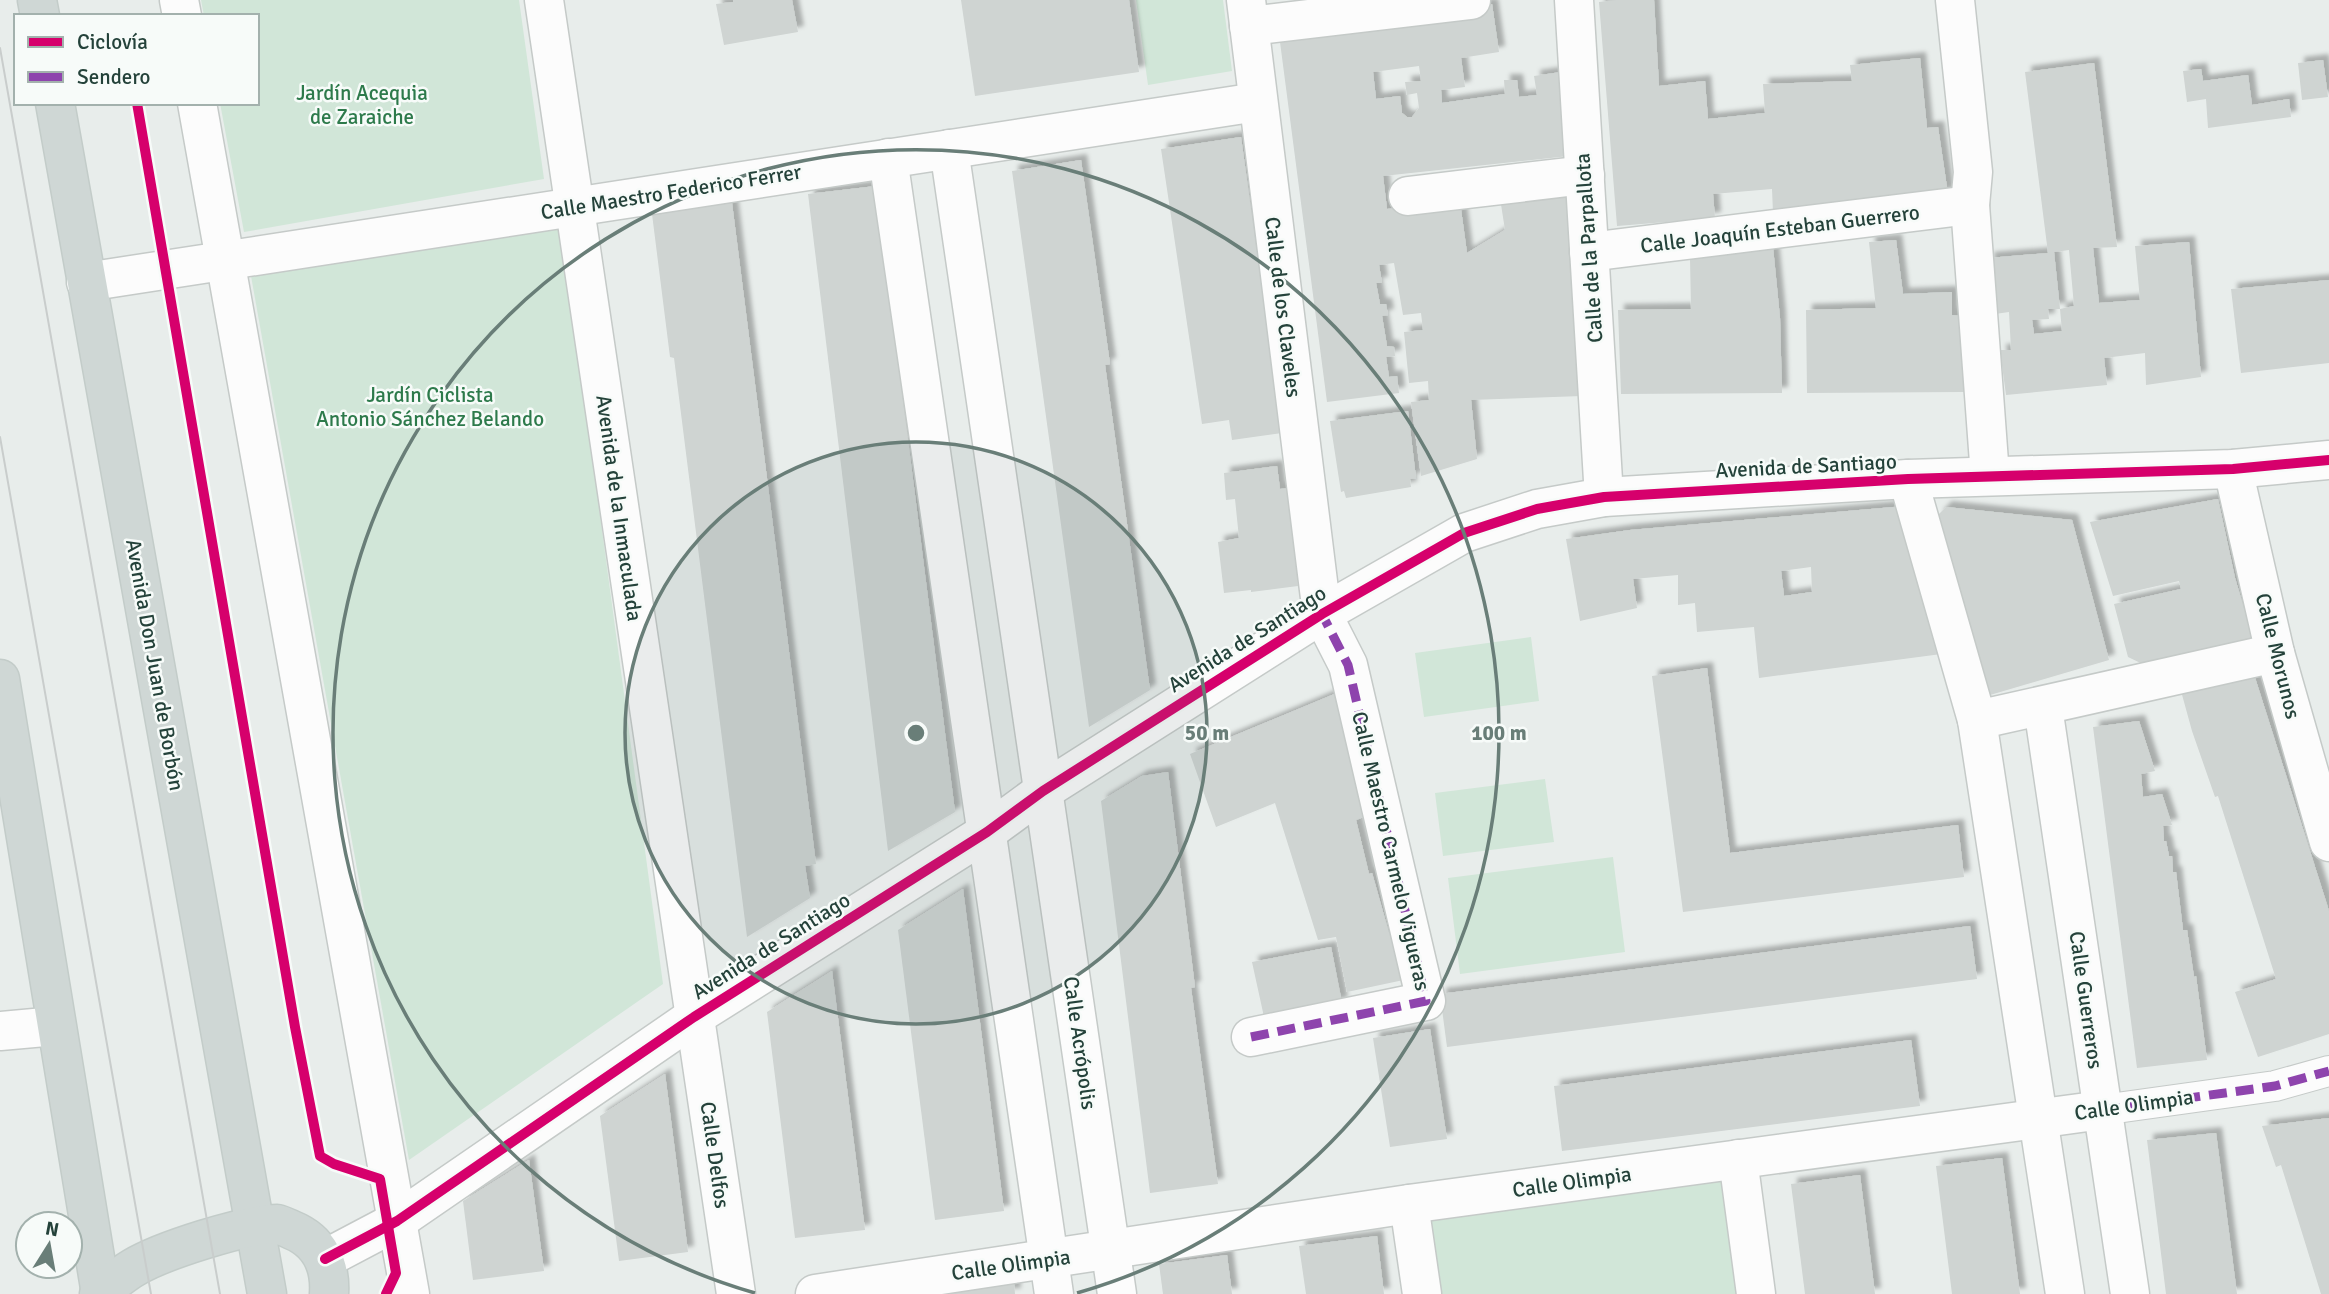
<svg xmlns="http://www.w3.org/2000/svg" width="2329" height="1294" font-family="Signika,sans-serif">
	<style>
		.green { fill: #d1e6d8 }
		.building { fill: #cfd4d2; fill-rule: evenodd; filter: url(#shadow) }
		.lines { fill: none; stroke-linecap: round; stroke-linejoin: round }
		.pedestrian-casing { stroke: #c5cac8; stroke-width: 32 }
		.minor-casing { stroke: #c5cac8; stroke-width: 41 }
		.tertiary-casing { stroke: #c5cac8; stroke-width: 41 }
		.primary-casing { stroke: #c3ccc9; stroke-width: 41 }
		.pedestrian { stroke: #fcfcfc; stroke-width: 30 }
		.minor { stroke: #fcfcfc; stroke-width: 38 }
		.tertiary { stroke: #fcfcfc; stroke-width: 38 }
		.primary { stroke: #cfd7d5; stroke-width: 38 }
		.tram { stroke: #c9cdcc; stroke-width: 2 }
		.quiet { stroke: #8e44ad; stroke-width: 9; stroke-dasharray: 18 9; stroke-linecap: butt }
		.cycleway-casing { stroke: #f7fbf9; stroke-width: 15 }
		.cycleway { stroke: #d6006c; stroke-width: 10 }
		.ring { fill: none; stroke: #697e78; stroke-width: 3.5 }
		.labels { text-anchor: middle; stroke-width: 5; stroke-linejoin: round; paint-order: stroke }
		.park-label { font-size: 21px; fill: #2d7a4b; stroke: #f7fbf9 }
		.street-label { font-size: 21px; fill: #24423a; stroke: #f7fbf9 }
		.centre { fill: #697e78; stroke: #f7fbf9; stroke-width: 3.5 }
		.ring-label { font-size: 21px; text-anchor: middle; font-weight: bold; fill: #697e78; stroke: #f7fbf9; stroke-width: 5; stroke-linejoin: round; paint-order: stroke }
	</style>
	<defs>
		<filter id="shadow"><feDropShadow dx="6" dy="-6" stdDeviation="2" flood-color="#0004"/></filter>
	</defs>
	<rect width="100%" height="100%" fill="#e8edeb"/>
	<g class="green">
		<path d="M201,0H519L544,179L244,232L220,103H257V16H204Z"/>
		<path d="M1136,0H1223L1232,71L1148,85Z"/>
		<path d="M561,225L663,984L409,1160L251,276Z"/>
		<path d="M1531,637L1539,701L1424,717L1415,653Z"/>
		<path d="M1545,779L1554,842L1443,856L1435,793Z"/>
		<path d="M1613,857L1625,952L1460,974L1448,878Z"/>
		<path d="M1738,1159L1756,1294H1422L1409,1204Z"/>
	</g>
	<g class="building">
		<path d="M733,0H792L798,32L724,45L716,4L733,2Z"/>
		<path d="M961,0H1129L1139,72L975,96Z"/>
		<path d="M1616,0H1654L1659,86L1705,81L1708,119L1765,113L1763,84L1852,81L1850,65L1920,58L1927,128L1938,127L1948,194L1773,213L1772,189L1713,194L1715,218L1617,226L1599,2Z"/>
		<path d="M1492,4L1499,52L1461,58L1465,87L1441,90L1442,103L1505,94L1504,80H1517L1519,97L1537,95L1534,76L1561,72L1569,156L1383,176L1387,209L1460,202L1467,253L1505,230L1500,198L1572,191L1582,396L1471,400L1477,459L1421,476L1411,402L1429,400L1428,381L1409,383L1404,332L1423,330L1421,313L1403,315L1394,263L1379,265L1382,283H1376L1380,304H1386L1388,315L1382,316L1387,346L1394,347L1395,356L1386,357L1389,377L1397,376L1399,393L1327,402L1280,42L1368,30V22ZM1419,66L1421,81L1405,82L1407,95L1417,93L1419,108L1412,117H1407L1402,113L1400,96L1376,99L1373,72Z"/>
		<path d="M2323,60L2328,97L2302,100L2298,63Z"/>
		<path d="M2094,63L2117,247L2093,248L2099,303L2140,300L2135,246L2189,242L2201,377L2146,385L2145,353L2104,358L2107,385L2006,395L2000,350H2011L2009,312L1995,314L1988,258L2048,253L2025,72ZM2069,250L2074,306L2060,309L2054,252ZM2048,309H2060L2062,331L2034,334L2032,320L2049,319Z"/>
		<path d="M2201,69L2203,81L2248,75L2252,105L2289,99L2291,117L2208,128L2206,99L2187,102L2183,71Z"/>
		<path d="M1241,137L1282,433L1232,440L1229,420L1202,424L1161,149Z"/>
		<path d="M1081,160L1110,364L1105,365L1150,690L1089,727L1012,171Z"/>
		<path d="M876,186L955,812L888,851L808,194Z"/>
		<path d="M732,203L816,864L805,866L810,898L747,937L674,358L670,357L652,214Z"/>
		<path d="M1896,240L1903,294L1952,292V315L1961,316L1964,392L1807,393L1806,310L1876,308L1869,242Z"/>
		<path d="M1773,247L1780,318L1782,393L1621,394L1618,310L1691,309L1690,258Z"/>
		<path d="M2329,280V363L2241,373L2231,289Z"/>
		<path d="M1408,411L1416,478L1410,479L1411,487L1346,498L1344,491L1341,492L1330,421Z"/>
		<path d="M1277,466L1280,489L1289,488L1298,586L1251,592V590L1224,593L1218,542L1239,538L1235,499L1226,500L1224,473Z"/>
		<path d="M2218,499L2235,578L2255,645L2151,668L2128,657L2114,604L2181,589L2179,581L2113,596L2090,522Z"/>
		<path d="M1905,506L1949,653L1759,678L1754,627L1697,632L1695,603L1678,605V575L1633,579L1637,608L1580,621L1566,539L1630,530ZM1811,567L1812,592L1784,596L1781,571Z"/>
		<path d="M1946,507L2072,520L2109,660L1990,695L1938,515Z"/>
		<path d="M2251,665L2329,911V1034L2258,1057L2235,992L2276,979L2218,796L2215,797L2192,731L2181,691Z"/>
		<path d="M1707,668L1730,853L1958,825L1964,877L1683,912L1652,676Z"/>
		<path d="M1344,690L1374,813L1356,820L1369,874L1372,873L1389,933L1404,929L1413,978L1347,992L1336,937L1318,940L1275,803L1216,827L1190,754Z"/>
		<path d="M2139,721L2155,771L2141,774L2143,797L2162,794L2172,825L2163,826L2164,841H2166L2169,856H2172L2173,872H2176L2183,930H2187L2194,977L2196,976L2207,1060L2137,1068L2093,727Z"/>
		<path d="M1168,772L1195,987L1191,988L1218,1184L1150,1193L1101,801L1142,776Z"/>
		<path d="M963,889L1004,1211L935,1220L898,930Z"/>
		<path d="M1970,926L1977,979L1447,1047L1440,994Z"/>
		<path d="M1331,947L1342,1003L1264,1017L1252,962Z"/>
		<path d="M832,971L865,1230L795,1238L767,1012Z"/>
		<path d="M1430,1029L1447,1139L1390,1147L1373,1038Z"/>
		<path d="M1911,1040L1920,1106L1562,1151L1554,1086Z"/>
		<path d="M665,1074L688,1252L619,1261L600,1116Z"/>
		<path d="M2329,1118V1294H2321L2281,1165L2276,1167L2262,1126Z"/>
		<path d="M2216,1133L2237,1294H2166L2147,1140Z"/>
		<path d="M2002,1158L2020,1294H1952L1936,1166Z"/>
		<path d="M529,1160L544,1271L473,1280L463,1201Z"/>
		<path d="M1860,1175L1875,1294H1805L1791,1184Z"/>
		<path d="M1377,1236L1384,1294H1306L1299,1246Z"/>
		<path d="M1227,1255L1232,1294H1163L1159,1264Z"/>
		<path d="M1014,1282L1015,1294H944V1291Z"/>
	</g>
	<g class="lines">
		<defs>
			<path id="pedestrian" d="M2102,1110L2275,1086L2329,1071"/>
			<g id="minor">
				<path d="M179,0L182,16"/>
				<path d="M544,0L736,1294"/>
				<path d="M1246,0L1322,614L1348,665L1426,1001L1251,1037"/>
				<path d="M1574,0L1604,497"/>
				<path d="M1955,0L1973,172L1970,205L1990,476"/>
				<path d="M1249,26L1471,0"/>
				<path d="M197,103L410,1294"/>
				<path d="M949,149L1117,1294"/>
				<path d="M888,158L1054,1294"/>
				<path d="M1408,196L1585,175"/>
				<path d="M1589,252L1970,205"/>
				<path d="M86,282L1257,102"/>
				<path d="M2233,469L2275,653L2329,842"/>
				<path d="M1908,479L1977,720L2275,653"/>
				<path d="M2043,707L2130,1294"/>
				<path d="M1977,720L2065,1294"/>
				<path d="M0,1031L56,1026"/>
				<path d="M1738,1159L1756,1294"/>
				<path d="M1409,1204L1422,1294"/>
				<path d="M815,1294L1409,1204L2102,1110"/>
			</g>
			<path id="tertiary" d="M325,1259L397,1221L694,1017L987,832L1043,791L1322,614L1464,533L1537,509L1604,497L1908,479L2233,469L2329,460"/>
			<g id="primary">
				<path d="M37,0L40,16"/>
				<path d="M55,103L267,1294"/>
				<path d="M0,679L101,1294"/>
				<path d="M99,1294C110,1285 121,1275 133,1268C161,1251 245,1224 277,1224C282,1225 287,1228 292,1230C319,1241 331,1265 329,1294"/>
			</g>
		</defs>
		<use href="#pedestrian" class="pedestrian-casing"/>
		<use href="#minor" class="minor-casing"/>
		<use href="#tertiary" class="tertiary-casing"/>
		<use href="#primary" class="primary-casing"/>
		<use href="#pedestrian" class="pedestrian"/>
		<use href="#minor" class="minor"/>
		<use href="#tertiary" class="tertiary"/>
		<use href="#primary" class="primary"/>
		<g class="tram">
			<path d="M0,48L220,1294"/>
			<path d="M0,437L151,1294"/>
		</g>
		<g class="quiet">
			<path d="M1251,1037L1426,1001L1348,665L1322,614"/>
			<path d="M2102,1110L2275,1086L2329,1071"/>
		</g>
		<defs>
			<g id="cycleway">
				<path d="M137,103L295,1027L320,1156L334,1164L380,1179L396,1273L386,1294"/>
				<path d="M325,1259L397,1221L694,1017L987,832L1043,791L1322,614L1464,533L1537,509L1604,497L1908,479L2233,469L2329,460"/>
			</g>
		</defs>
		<use href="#cycleway" class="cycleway-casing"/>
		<use href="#cycleway" class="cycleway"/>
	</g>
	<circle cx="916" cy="733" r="291" fill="#697e78" fill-opacity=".12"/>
	<g class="ring">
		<circle cx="916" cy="733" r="291"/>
		<path d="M755 1293A583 583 0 1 1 1077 1293"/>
	</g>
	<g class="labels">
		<g class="park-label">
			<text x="362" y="100">Jardín Acequia<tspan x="362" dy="24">de Zaraiche</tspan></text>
			<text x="430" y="402">Jardín Ciclista<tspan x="430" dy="24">Antonio Sánchez Belando</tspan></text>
		</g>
		<g class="street-label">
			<text transform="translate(671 192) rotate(-9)" y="7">Calle Maestro Federico Ferrer</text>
			<text transform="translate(1780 229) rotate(-7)" y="7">Calle Joaquín Esteban Guerrero</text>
			<text transform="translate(1589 248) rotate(-94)" y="7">Calle de la Parpallota</text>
			<text transform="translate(1283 307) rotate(83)" y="7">Calle de los Claveles</text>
			<text transform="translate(1806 466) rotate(-3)" y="7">Avenida de Santiago</text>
			<text transform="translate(619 508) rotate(82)" y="7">Avenida de la Inmaculada</text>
			<text transform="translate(1247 639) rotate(-32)" y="7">Avenida de Santiago</text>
			<text transform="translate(2278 656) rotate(76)" y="7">Calle Morunos</text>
			<text transform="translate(155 665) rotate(80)" y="7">Avenida Don Juan de Borbón</text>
			<text transform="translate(1391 851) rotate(77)" y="7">Calle Maestro Carmelo Vigueras</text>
			<text transform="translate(771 946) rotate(-32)" y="7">Avenida de Santiago</text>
			<text transform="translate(2086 1000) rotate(82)" y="7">Calle Guerreros</text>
			<text transform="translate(1080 1043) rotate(82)" y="7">Calle Acrópolis</text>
			<text transform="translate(2134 1105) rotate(-8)" y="7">Calle Olimpia</text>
			<text transform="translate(715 1155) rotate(82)" y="7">Calle Delfos</text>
			<text transform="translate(1572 1182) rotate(-8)" y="7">Calle Olimpia</text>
			<text transform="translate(1011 1265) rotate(-8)" y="7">Calle Olimpia</text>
		</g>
	</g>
	<circle cx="916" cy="733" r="10" class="centre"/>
	<g class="ring-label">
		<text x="1207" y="740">50 m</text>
		<text x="1499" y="740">100 m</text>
	</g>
	<rect x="14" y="14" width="245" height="91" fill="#f7fbf9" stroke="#a3b1ad" stroke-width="2"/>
	<rect x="28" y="37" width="35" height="10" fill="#d6006c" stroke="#a3b1ad" stroke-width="2"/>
	<text x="77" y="49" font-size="21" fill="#24423a">Ciclovía</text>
	<rect x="28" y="72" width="35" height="10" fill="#8e44ad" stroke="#a3b1ad" stroke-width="2"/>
	<text x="77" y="84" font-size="21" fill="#24423a">Sendero</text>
	<g transform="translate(49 1245) rotate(11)"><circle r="33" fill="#f7fbf9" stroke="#a3b1ad" stroke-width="2"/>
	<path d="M0-5L12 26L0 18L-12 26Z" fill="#697e78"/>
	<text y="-10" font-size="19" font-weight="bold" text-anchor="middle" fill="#24423a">N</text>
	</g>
</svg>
